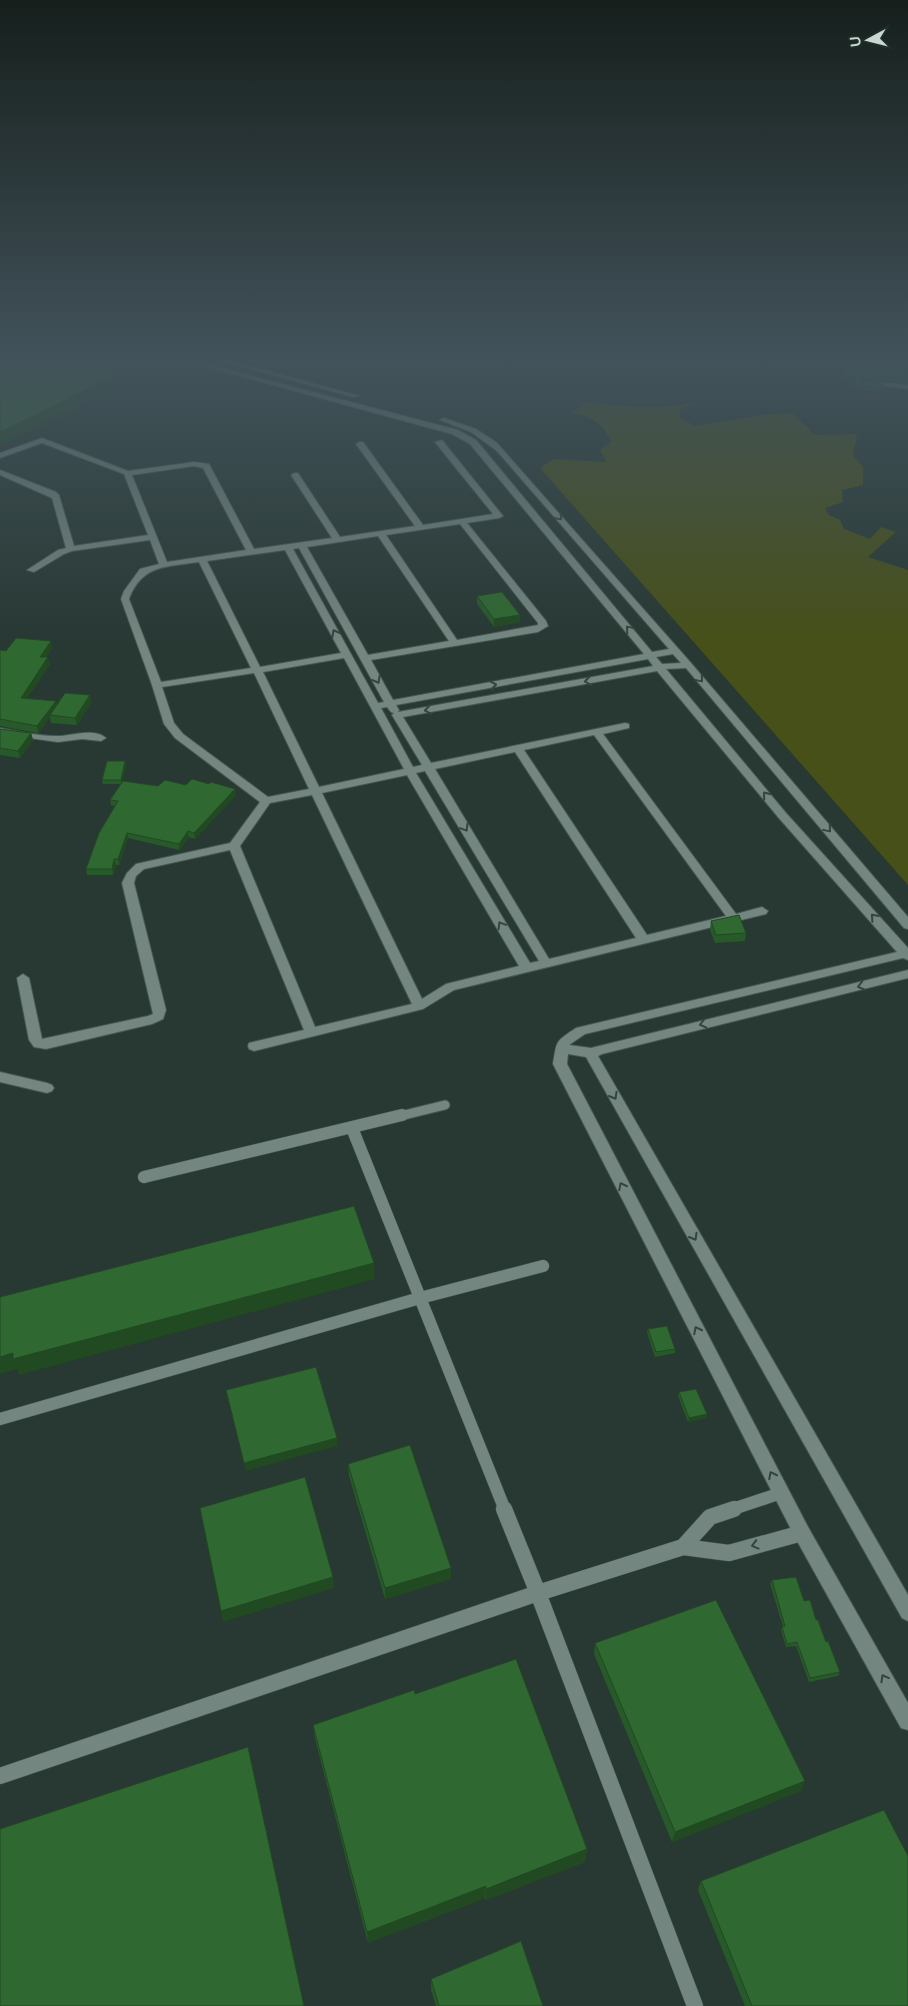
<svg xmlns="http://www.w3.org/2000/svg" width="908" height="2006" font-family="'Varela Round',sans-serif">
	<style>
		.green { fill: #475018 }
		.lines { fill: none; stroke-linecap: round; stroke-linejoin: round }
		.lane-far2-casing { stroke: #485651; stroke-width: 11 }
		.lane-far1-casing { stroke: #485651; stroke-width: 13 }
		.lane-casing { stroke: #485651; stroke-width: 17 }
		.street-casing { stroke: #485651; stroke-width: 2 }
		.lane-far2 { stroke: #748680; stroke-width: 9 }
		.lane-far1 { stroke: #748680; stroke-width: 12 }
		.lane { stroke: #748680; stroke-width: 16 }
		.street { fill: #748680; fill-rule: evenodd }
		.wall { fill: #28592a }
		.shaded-wall { fill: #214922 }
		.building { fill: #2f6831; stroke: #214922 }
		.oneway { stroke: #34443f }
	</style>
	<rect width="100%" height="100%" fill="#283833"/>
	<path class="green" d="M587,402L632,407H664L699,402L681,409L679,418L696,426L760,415L793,413C800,422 808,425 813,435L857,434L853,455L863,467V485L842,490L843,502L825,508L829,515L840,520L844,529L870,539L881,527L896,532L868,557L908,570V885L540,468L554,459L606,462L600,450L612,441C598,420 594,417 570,413Z"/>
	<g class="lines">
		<defs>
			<path id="lane-far2" d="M396,1117L445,1105"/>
			<g id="lane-far1">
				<path d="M352,1128L505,1510"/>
				<path d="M144,1177L402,1115"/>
				<path d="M0,1419L420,1298L543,1266"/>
				<path d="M730,1510L781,1493"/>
			</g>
			<g id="lane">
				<path d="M504,1509L538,1593L683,1547L729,1553L802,1533"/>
				<path d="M683,1547L710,1517L734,1509"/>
				<path d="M0,1776L538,1593L695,2006"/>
			</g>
			<g id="street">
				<path d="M184,361H195L458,430L476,440L652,652L669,649L497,451L471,432L440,420L444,418L476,429L496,442L691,663L908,917V929L904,928L686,668L666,669L786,813L908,948V960L903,958L585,1034L569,1045L591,1048L908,970V978L602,1054L598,1056L908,1595V1621L902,1618L586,1057L568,1054L567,1064L808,1527L908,1703V1730L901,1728L796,1539L553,1064C557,1040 555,1042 576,1028L897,952L778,817L657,671L403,717L431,763L625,723L629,724V728L603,734L736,914L762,907L768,911L766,914L454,990L423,1009L254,1051L249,1049L248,1046L249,1043L304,1030L230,850L144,869L136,876L134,883L166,1010L163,1019L152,1024L46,1049L34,1047L29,1040L17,978L23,974L29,978L42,1039L148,1016L153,1014L122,883L127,873L136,864L230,843L260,802L175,738L164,724L152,685L121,599L124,591L140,569L159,564L150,540L72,551L64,554L34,572L27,570L58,550L66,548L52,498L0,475V470L56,492L59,495L74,546L148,535L124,474L42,443L0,458V453L42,438L128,471L194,462L209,464L254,549L332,538L291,475L295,473H298L340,537L415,526L356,444L360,442H363L423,525L493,514L435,442L442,440L503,516L499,518L467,523L546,621L548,626L538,632L371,660L393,700L644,654L470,444L452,434ZM194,466L203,468L246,550L167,562L132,475ZM460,524L538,623V625L457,640L386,535ZM378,536L449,641L368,655L307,547ZM299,548L384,702L378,703L293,549ZM285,550L341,653L260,667L207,561ZM199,562L251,668L161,682L129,599C142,564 167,567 199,562ZM673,654L681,663L662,664L656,657ZM344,658L404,769L319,787L263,672ZM648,659L653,666L398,712L399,710L396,705ZM254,673L309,789L268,797L183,734L174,723L162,687ZM387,707L391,712L394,713L392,715L422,765L413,767L381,708ZM594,735L726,916L647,935L524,750ZM515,752L636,938L549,959L435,769ZM425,771L539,961L530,963L416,773ZM407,775L519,966L446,984L422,999L322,793ZM312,795L412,1004L315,1027L240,846L270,803Z"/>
				<path d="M221,361H232L359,396L353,397Z"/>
				<path d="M868,381L908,385V389L866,384V382Z"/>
				<path d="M0,728C19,731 40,737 60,736C73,735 95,728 106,738L101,741L82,739L58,742L0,734Z"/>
				<path d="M0,1072L47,1083L52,1085L54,1088L52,1091L47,1093L0,1082Z"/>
			</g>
		</defs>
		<use href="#lane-far2" class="lane-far2-casing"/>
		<use href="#lane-far1" class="lane-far1-casing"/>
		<use href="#lane" class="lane-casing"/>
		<use href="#street" class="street-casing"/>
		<use href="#lane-far2" class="lane-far2"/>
		<use href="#lane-far1" class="lane-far1"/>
		<use href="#lane" class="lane"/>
		<use href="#street" class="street"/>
	</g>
	<g class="wall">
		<path d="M842,362L908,364V383L863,378L860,380L884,388L882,392L852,388L855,380L841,379Z"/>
		<path d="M477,596L520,622L494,627L477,604Z"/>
		<path d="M52,648L46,657L50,664L27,698L56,701L57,705L90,695L91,703L77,725L51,723L50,717L38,733L0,726V650L6,651Z"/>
		<path d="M0,729L31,733L33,740L20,758L0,755Z"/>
		<path d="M125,761L126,765L122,782L158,786L186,785L236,795L195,839L189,837L179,850L128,838L119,865H116L113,875H87L86,869L115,806L111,805L110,800L121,784H103L102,780Z"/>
		<path d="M711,921L746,933L745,941L715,943L710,930Z"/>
		<path d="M648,1329L675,1349V1353L655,1357L647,1333Z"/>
		<path d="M679,1392L707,1414L706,1418L688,1422L678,1396Z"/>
		<path d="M348,1464L451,1579L385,1599L349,1476Z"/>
		<path d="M772,1580L804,1601L816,1620L840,1672L838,1676L809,1682L796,1646L786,1647L781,1630L782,1627L783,1626L770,1584Z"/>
		<path d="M595,1643L801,1791L672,1842L594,1654Z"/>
		<path d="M313,1725L587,1849L585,1862L486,1900L485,1898L368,1943L315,1739Z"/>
		<path d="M701,1881L908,2006H745L698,1890Z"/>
		<path d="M431,1979L543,2006H436L431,1990Z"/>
	</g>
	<g class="shaded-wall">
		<path d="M125,371L127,382L76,407L77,408L0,446V432L73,396Z"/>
		<path d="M864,374L863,378L858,382L859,378Z"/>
		<path d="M520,615V622L494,627V619Z"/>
		<path d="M51,641L52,648L41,663L40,657Z"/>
		<path d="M48,657L50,664L23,704L21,698Z"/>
		<path d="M90,695L91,703L77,725L75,718Z"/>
		<path d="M56,701L57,708L50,715V717L38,733L37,726Z"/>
		<path d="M31,733L33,740L20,758L18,751Z"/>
		<path d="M125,761L126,765L122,784L121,780Z"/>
		<path d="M235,789L236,795L195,839L194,833Z"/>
		<path d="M188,831L189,837L179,850V844Z"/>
		<path d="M127,833L128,838L119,865L118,859Z"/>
		<path d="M114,859L116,865L113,875L112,869Z"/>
		<path d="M374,1263L375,1279L19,1375L17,1369L0,1374V1357Z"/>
		<path d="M707,1414L706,1418L688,1422L689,1418Z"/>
		<path d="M337,1438V1446L246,1471L244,1463Z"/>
		<path d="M451,1568V1579L385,1599V1588Z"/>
		<path d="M333,1577L334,1588L223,1622L221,1611Z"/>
		<path d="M805,1781L801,1791L672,1842L675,1832Z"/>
		<path d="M587,1849L585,1862L486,1900V1889Z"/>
		<path d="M486,1886L485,1898L368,1943L367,1932Z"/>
	</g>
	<g class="building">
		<path d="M0,361H89L125,371L73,396H75L0,432Z"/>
		<path d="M842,362L908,364V379L864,374L859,378L860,380L884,384L882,388L853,384L856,377L841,375Z"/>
		<path d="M502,592L520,615L494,619L477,596Z"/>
		<path d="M16,638L51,641L40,657H48L21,698L56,701L37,726L0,719V650L6,651Z"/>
		<path d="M65,693L90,695L75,718L50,715Z"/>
		<path d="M0,729L31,733L18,751L0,748Z"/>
		<path d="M107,761H125L121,780H102Z"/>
		<path d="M192,779L209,784L211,782L235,789L194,833L188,831L179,844L127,833L118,859H114L112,869H86L99,833L118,801L110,800L123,781L158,786L165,780L186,785Z"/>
		<path d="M739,915L746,933L716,935L711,921Z"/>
		<path d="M354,1206L374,1263L13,1359V1353L0,1357V1297Z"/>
		<path d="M667,1326L675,1349L656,1352L648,1329Z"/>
		<path d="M316,1367L337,1438L244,1463L226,1390Z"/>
		<path d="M696,1389L707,1414L689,1418L679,1392Z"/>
		<path d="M410,1445L451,1568L385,1588L348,1464Z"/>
		<path d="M305,1477L333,1577L221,1611L200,1508Z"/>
		<path d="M796,1577L804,1601L810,1600L816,1620H818L826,1642L828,1641L840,1672L810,1678L797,1642L787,1644L782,1627L785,1626L772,1580Z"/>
		<path d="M716,1600L805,1781L675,1832L595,1643Z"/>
		<path d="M516,1659L587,1849L486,1889V1886L367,1932L313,1725L414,1690L415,1694Z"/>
		<path d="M248,1747L304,2006H0V1829Z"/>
		<path d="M884,1810L908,1856V2006H752L701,1881Z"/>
		<path d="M521,1941L543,2006H439L431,1979Z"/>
	</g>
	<defs><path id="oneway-chevron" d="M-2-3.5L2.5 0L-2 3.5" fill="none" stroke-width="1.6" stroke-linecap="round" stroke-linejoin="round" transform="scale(1.25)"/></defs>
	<g class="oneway">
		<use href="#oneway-chevron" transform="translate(559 517) rotate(49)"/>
		<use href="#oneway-chevron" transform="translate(629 629) rotate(-130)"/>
		<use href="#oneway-chevron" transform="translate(335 633) rotate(-118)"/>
		<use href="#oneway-chevron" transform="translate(700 679) rotate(50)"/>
		<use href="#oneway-chevron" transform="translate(377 680) rotate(61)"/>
		<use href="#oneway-chevron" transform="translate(588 681) rotate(170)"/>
		<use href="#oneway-chevron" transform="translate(493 685) rotate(-10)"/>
		<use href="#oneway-chevron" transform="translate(428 710) rotate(170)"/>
		<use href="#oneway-chevron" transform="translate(766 795) rotate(-129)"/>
		<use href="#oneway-chevron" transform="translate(465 828) rotate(59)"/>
		<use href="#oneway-chevron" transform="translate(828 829) rotate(50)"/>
		<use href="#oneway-chevron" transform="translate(874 917) rotate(-132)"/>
		<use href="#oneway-chevron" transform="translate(501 925) rotate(-121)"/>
		<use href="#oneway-chevron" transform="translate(861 986) rotate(166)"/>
		<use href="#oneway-chevron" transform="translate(703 1024) rotate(166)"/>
		<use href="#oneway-chevron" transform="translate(614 1096) rotate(60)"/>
		<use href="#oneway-chevron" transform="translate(622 1186) rotate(-117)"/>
		<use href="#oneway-chevron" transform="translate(694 1237) rotate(60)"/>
		<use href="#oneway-chevron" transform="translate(697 1330) rotate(-117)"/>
		<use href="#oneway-chevron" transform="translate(772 1475) rotate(-117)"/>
		<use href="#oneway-chevron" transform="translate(755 1545) rotate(165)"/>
		<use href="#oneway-chevron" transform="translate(884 1678) rotate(-119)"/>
	</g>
	<linearGradient id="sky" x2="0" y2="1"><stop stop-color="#161f1c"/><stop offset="0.56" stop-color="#42535b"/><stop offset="1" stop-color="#42535b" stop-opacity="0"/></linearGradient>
	<rect width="908" height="642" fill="url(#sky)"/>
	<g transform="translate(868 40) rotate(263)" stroke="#1e2e29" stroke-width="4" paint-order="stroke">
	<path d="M0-4L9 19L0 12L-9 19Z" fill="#cbd5d1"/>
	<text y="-8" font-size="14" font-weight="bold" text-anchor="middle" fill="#cbd5d1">U</text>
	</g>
</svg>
